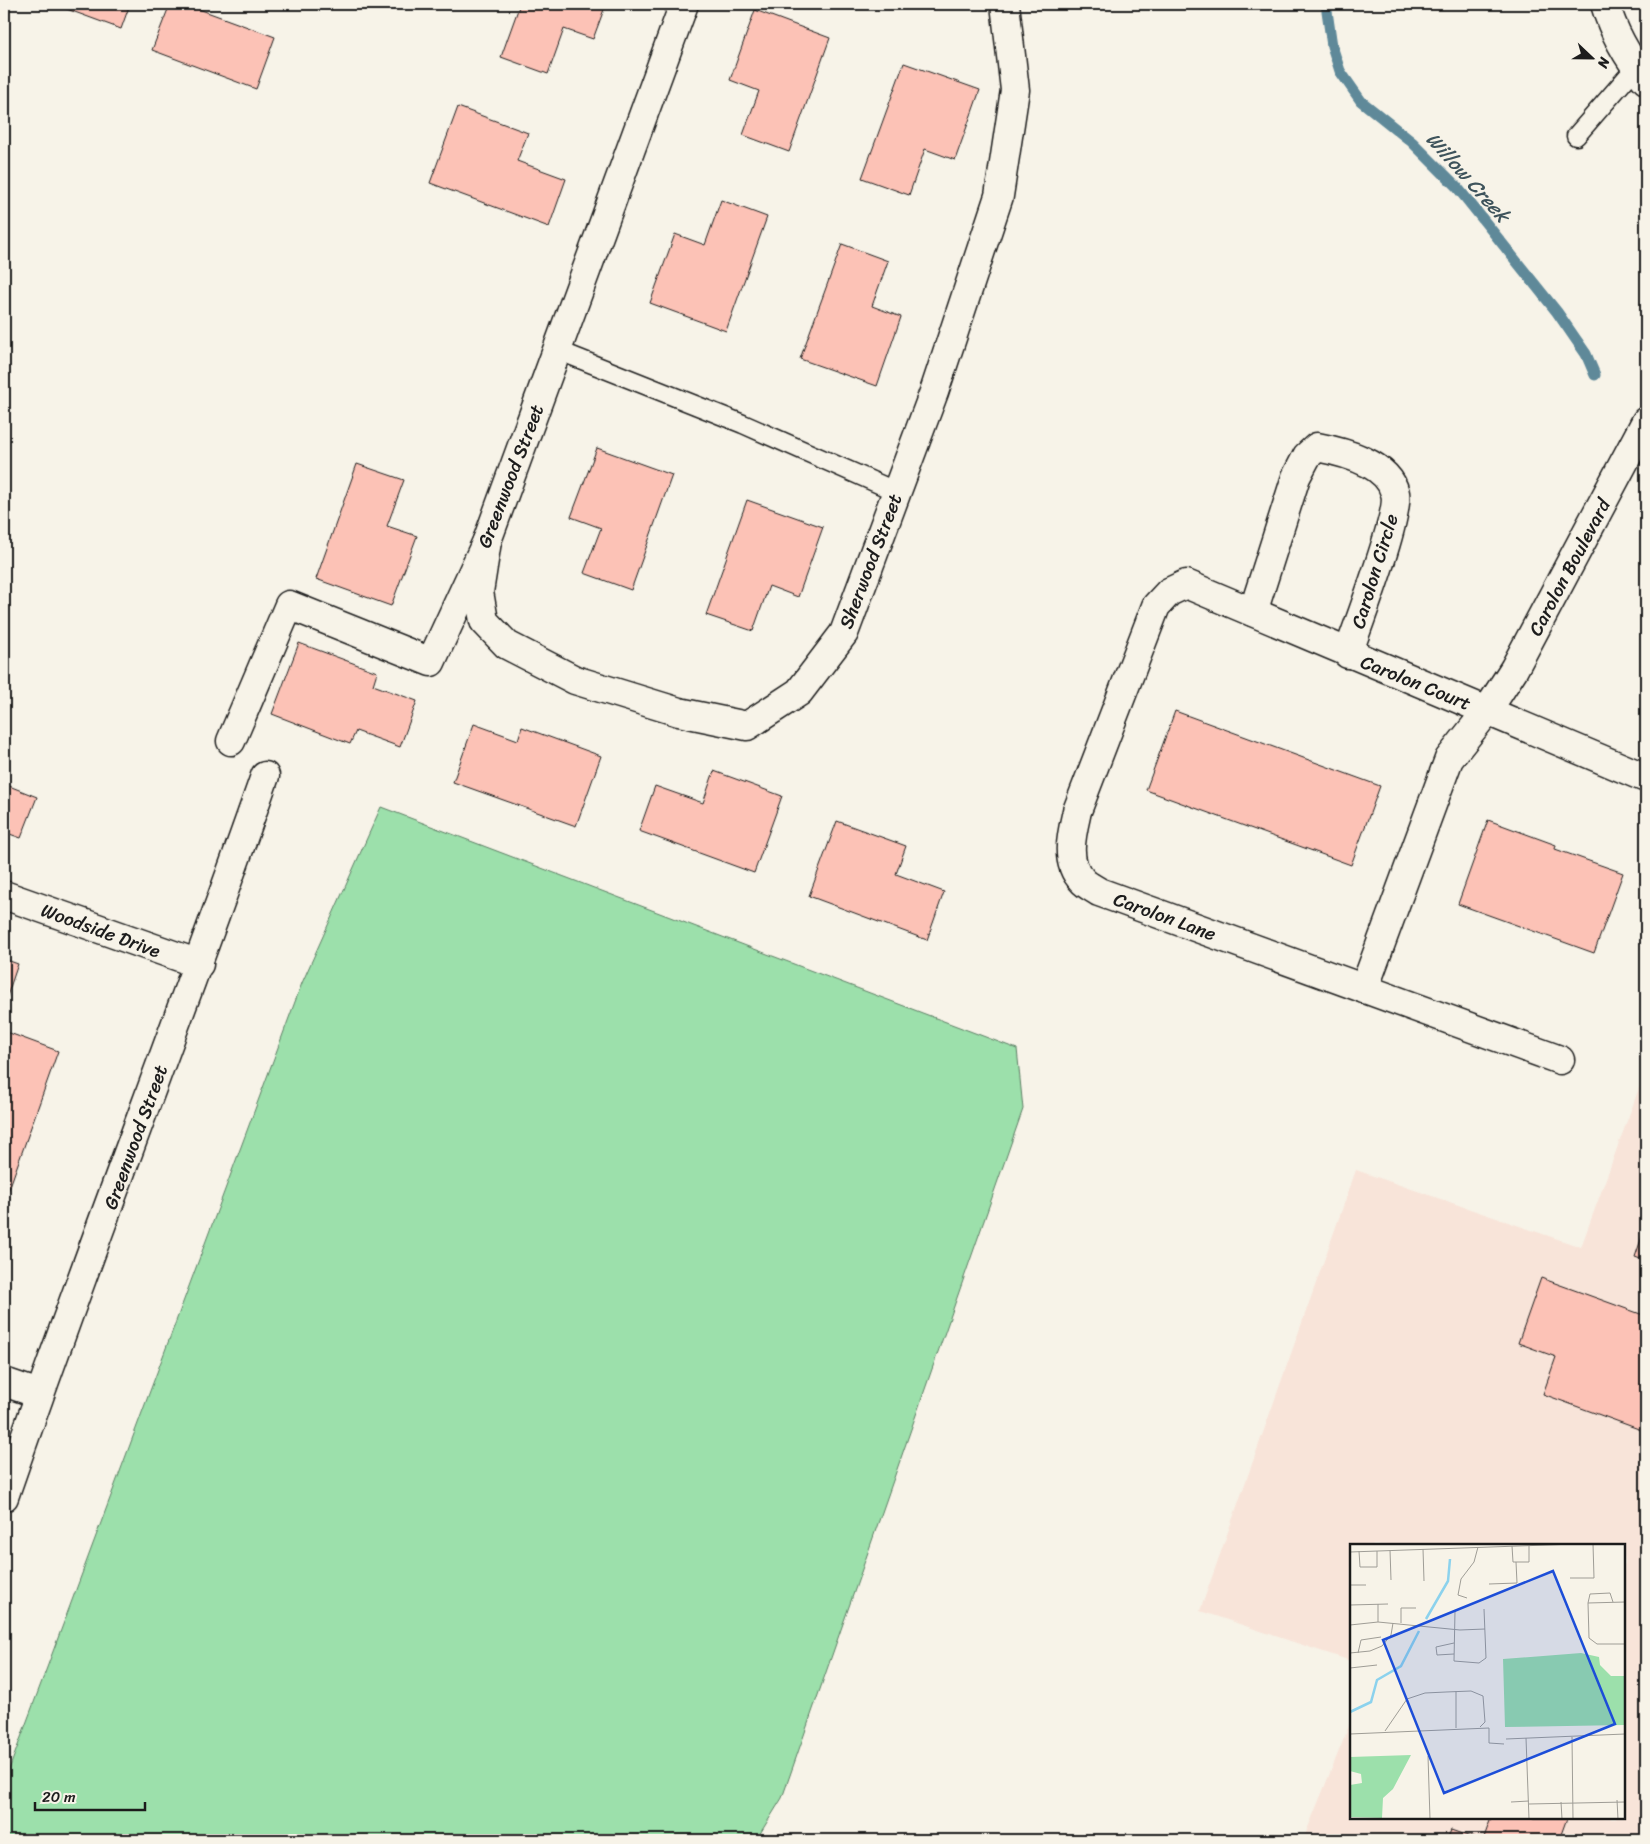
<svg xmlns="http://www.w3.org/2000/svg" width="1650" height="1844" font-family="Sriracha,sans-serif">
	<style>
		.built { fill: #f8e4d9 }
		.green { fill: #9ce0ab; stroke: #5c7e64 }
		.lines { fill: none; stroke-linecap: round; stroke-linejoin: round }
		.stream { stroke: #5f8999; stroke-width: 11 }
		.building { fill: #fcc2b6; stroke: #1c1c1c }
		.lane-casing { stroke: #1c1c1c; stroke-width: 21 }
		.street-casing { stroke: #1c1c1c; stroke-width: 31 }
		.lane { stroke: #f7f3e8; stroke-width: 18 }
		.street { stroke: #f7f3e8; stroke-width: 28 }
		.labels { text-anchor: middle; stroke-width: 4; stroke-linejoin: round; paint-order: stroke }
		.street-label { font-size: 19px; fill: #1c1c1c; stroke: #f7f3e8 }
		.water-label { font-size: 20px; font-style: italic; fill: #3e535b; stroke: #f7f3e8 }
		.inset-river { fill: none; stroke: #8cd2ed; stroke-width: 2.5 }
		.inset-road { fill: none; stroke: #9f9d96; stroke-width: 1 }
		.view { fill: #1d4ed8; fill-opacity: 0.15; stroke: #1d4ed8; stroke-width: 2.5 }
		.inset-edge { fill: none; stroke: #1c1c1c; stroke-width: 2.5 }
	</style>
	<rect width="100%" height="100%" fill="#f7f3e8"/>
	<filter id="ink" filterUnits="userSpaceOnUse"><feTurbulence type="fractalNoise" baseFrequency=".02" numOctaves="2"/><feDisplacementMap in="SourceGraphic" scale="10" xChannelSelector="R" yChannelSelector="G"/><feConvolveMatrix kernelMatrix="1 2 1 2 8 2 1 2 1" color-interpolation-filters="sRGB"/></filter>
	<g filter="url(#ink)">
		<path class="built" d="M1646,1069V1840H1303L1351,1721V1818H1624V1545H1351V1661L1200,1611L1356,1170L1581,1247Z"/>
		<path class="green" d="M381,807L1017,1049L1023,1109L782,1798L756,1840H4V1783L302,983Z"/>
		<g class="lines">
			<path class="stream" d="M1326,4L1332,46L1340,71L1361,101L1412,142L1457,187L1557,312L1586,354L1595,375"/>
		</g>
		<g class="building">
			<path d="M53,4H130L121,29Z"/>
			<path d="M170,4H185L275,37L256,89L152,50Z"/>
			<path d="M520,4H606L593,39L564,29L548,74L501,57Z"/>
			<path d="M755,10L830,38L789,152L743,135L759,91L730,80Z"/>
			<path d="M904,63L980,90L955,160L925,149L909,195L862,178Z"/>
			<path d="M458,107L528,133L517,161L566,179L549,227L430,183Z"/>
			<path d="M721,200L767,217L726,331L650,303L675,234L705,245Z"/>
			<path d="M842,244L888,261L872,306L901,317L877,386L800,359Z"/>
			<path d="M597,448L672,475L631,590L584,573L601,528L571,517Z"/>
			<path d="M357,464L404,480L387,526L417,536L391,606L316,579Z"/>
			<path d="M747,500L823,527L798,597L769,586L753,631L706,615Z"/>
			<path d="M299,643L377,672L373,685L417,701L400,747L356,731L350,744L272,714Z"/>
			<path d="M1175,711L1380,786L1351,865L1146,790Z"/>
			<path d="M474,724L518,740L522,727L601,756L576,826L453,782Z"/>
			<path d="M714,771L782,796L754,873L639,831L655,786L703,803Z"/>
			<path d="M4,784L37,797L21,838L4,832Z"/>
			<path d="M1488,820L1556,845L1555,849L1623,873L1594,953L1458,904Z"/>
			<path d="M837,821L906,846L896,874L944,892L927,940L809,896Z"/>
			<path d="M4,959L18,964L4,1005Z"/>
			<path d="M4,1031L58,1051L4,1203Z"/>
			<path d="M1646,1225V1261L1635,1257Z"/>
			<path d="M1541,1278L1646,1316V1426L1644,1431L1543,1394L1556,1357L1518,1343Z"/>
			<path d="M1491,1818H1567L1559,1840H1483Z"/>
			<path d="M1451,1830L1479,1840H1447Z"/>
		</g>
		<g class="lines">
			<defs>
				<g id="lane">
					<path d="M1576,136L1636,67"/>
					<path d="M557,350L743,424L897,492"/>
				</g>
				<g id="street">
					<path d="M1605,4C1613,31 1628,58 1646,80"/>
					<path d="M487,541L479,592L484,621L507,645L575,680L679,712L747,726L799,692L844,633L934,392L999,196L1015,90L1005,4"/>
					<path d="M1253,612L1296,477L1307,456L1317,447C1343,452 1388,463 1395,493C1401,513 1357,627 1348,654"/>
					<path d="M231,741L289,605L431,662L487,541L684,4"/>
					<path d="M4,895L199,964"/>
					<path d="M1364,989L1449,759L1487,711L1514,669L1646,421"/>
					<path d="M1560,1060L1099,892C1093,888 1086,885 1082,880C1064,862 1072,833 1077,811L1156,606L1169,592L1186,584L1646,778"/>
					<path d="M4,1382L39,1394"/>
					<path d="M4,1497C87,1255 181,1017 265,776"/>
				</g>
			</defs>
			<use href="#lane" class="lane-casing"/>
			<use href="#street" class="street-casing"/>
			<use href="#lane" class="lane"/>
			<use href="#street" class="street"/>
		</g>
	</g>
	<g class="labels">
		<g class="street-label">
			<text transform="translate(510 476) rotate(-69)" y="7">Greenwood Street</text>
			<text transform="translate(870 561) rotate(-69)" y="7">Sherwood Street</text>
			<text transform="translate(1569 567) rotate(-62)" y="7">Carolon Boulevard</text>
			<text transform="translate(1374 571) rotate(-73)" y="7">Carolon Circle</text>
			<text transform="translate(1416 682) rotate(22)" y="7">Carolon Court</text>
			<text transform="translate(1165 916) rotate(20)" y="7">Carolon Lane</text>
			<text transform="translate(101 930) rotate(20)" y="7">Woodside Drive</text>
			<text transform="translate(135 1137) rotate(-70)" y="7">Greenwood Street</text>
		</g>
		<g class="water-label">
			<text transform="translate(1468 177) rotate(48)" y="7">Willow Creek</text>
		</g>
	</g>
	<g transform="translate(1350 1544)">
		<rect width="275" height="275" fill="#f7f3e8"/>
		<path d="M231,109L249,113L250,121L261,132H275V181L155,183L153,115ZM61,211L43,245L33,254L32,274L0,273V241L12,239L11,230L0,227V213Z" fill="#9ce0ab"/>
		<path class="inset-river" d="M76,75L98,37L100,15M0,168L21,158L27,136L51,122L69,87"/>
		<path class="inset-road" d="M162,2L163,18H179V2M73,5L74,37M40,6L41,36M9,7L10,23H27V7M0,8L225,0M220,34H244L243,0M139,40L167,39L166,18M0,41H16M117,54L108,51L111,35L124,18L128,3M275,58L238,59L239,94L247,100H275M238,59L240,50L260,49L263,58M28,60V78M0,61L38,60M105,67L104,117L129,119L136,114L134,65M51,79V64H66M0,81L28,78L110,86L135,85M0,109L20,107L32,102L41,91L43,79M8,109L11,96L31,93M104,110L87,111L86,103L104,99M0,124L27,121M106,184V147M35,187L57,155L75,149L96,148L121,147L133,152L135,178L130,183M0,190L139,184V199L154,200M222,193L223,275M176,194L179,275M156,195L275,190M78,212L80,275M267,256L268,275M161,258L179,257M211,258L212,275M179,260L275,258"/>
		<path class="view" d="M203,27L265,180L94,249L33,96Z"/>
		<rect width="275" height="275" class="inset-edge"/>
	</g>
	<rect width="1650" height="1844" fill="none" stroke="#f7f3e8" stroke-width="20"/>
	<rect x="10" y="10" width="1630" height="1824" fill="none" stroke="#1c1c1c" stroke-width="2" filter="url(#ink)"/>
	<g transform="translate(1592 58) rotate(112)" stroke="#f7f3e8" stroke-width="4" paint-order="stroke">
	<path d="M0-4L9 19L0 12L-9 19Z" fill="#1c1c1c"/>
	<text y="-8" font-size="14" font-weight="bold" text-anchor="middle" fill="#1c1c1c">N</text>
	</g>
	<path d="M35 1802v8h110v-8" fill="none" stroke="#1c1c1c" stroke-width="2.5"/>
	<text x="42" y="1802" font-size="15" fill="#1c1c1c" stroke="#f7f3e8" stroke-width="4" paint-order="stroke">20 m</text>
</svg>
